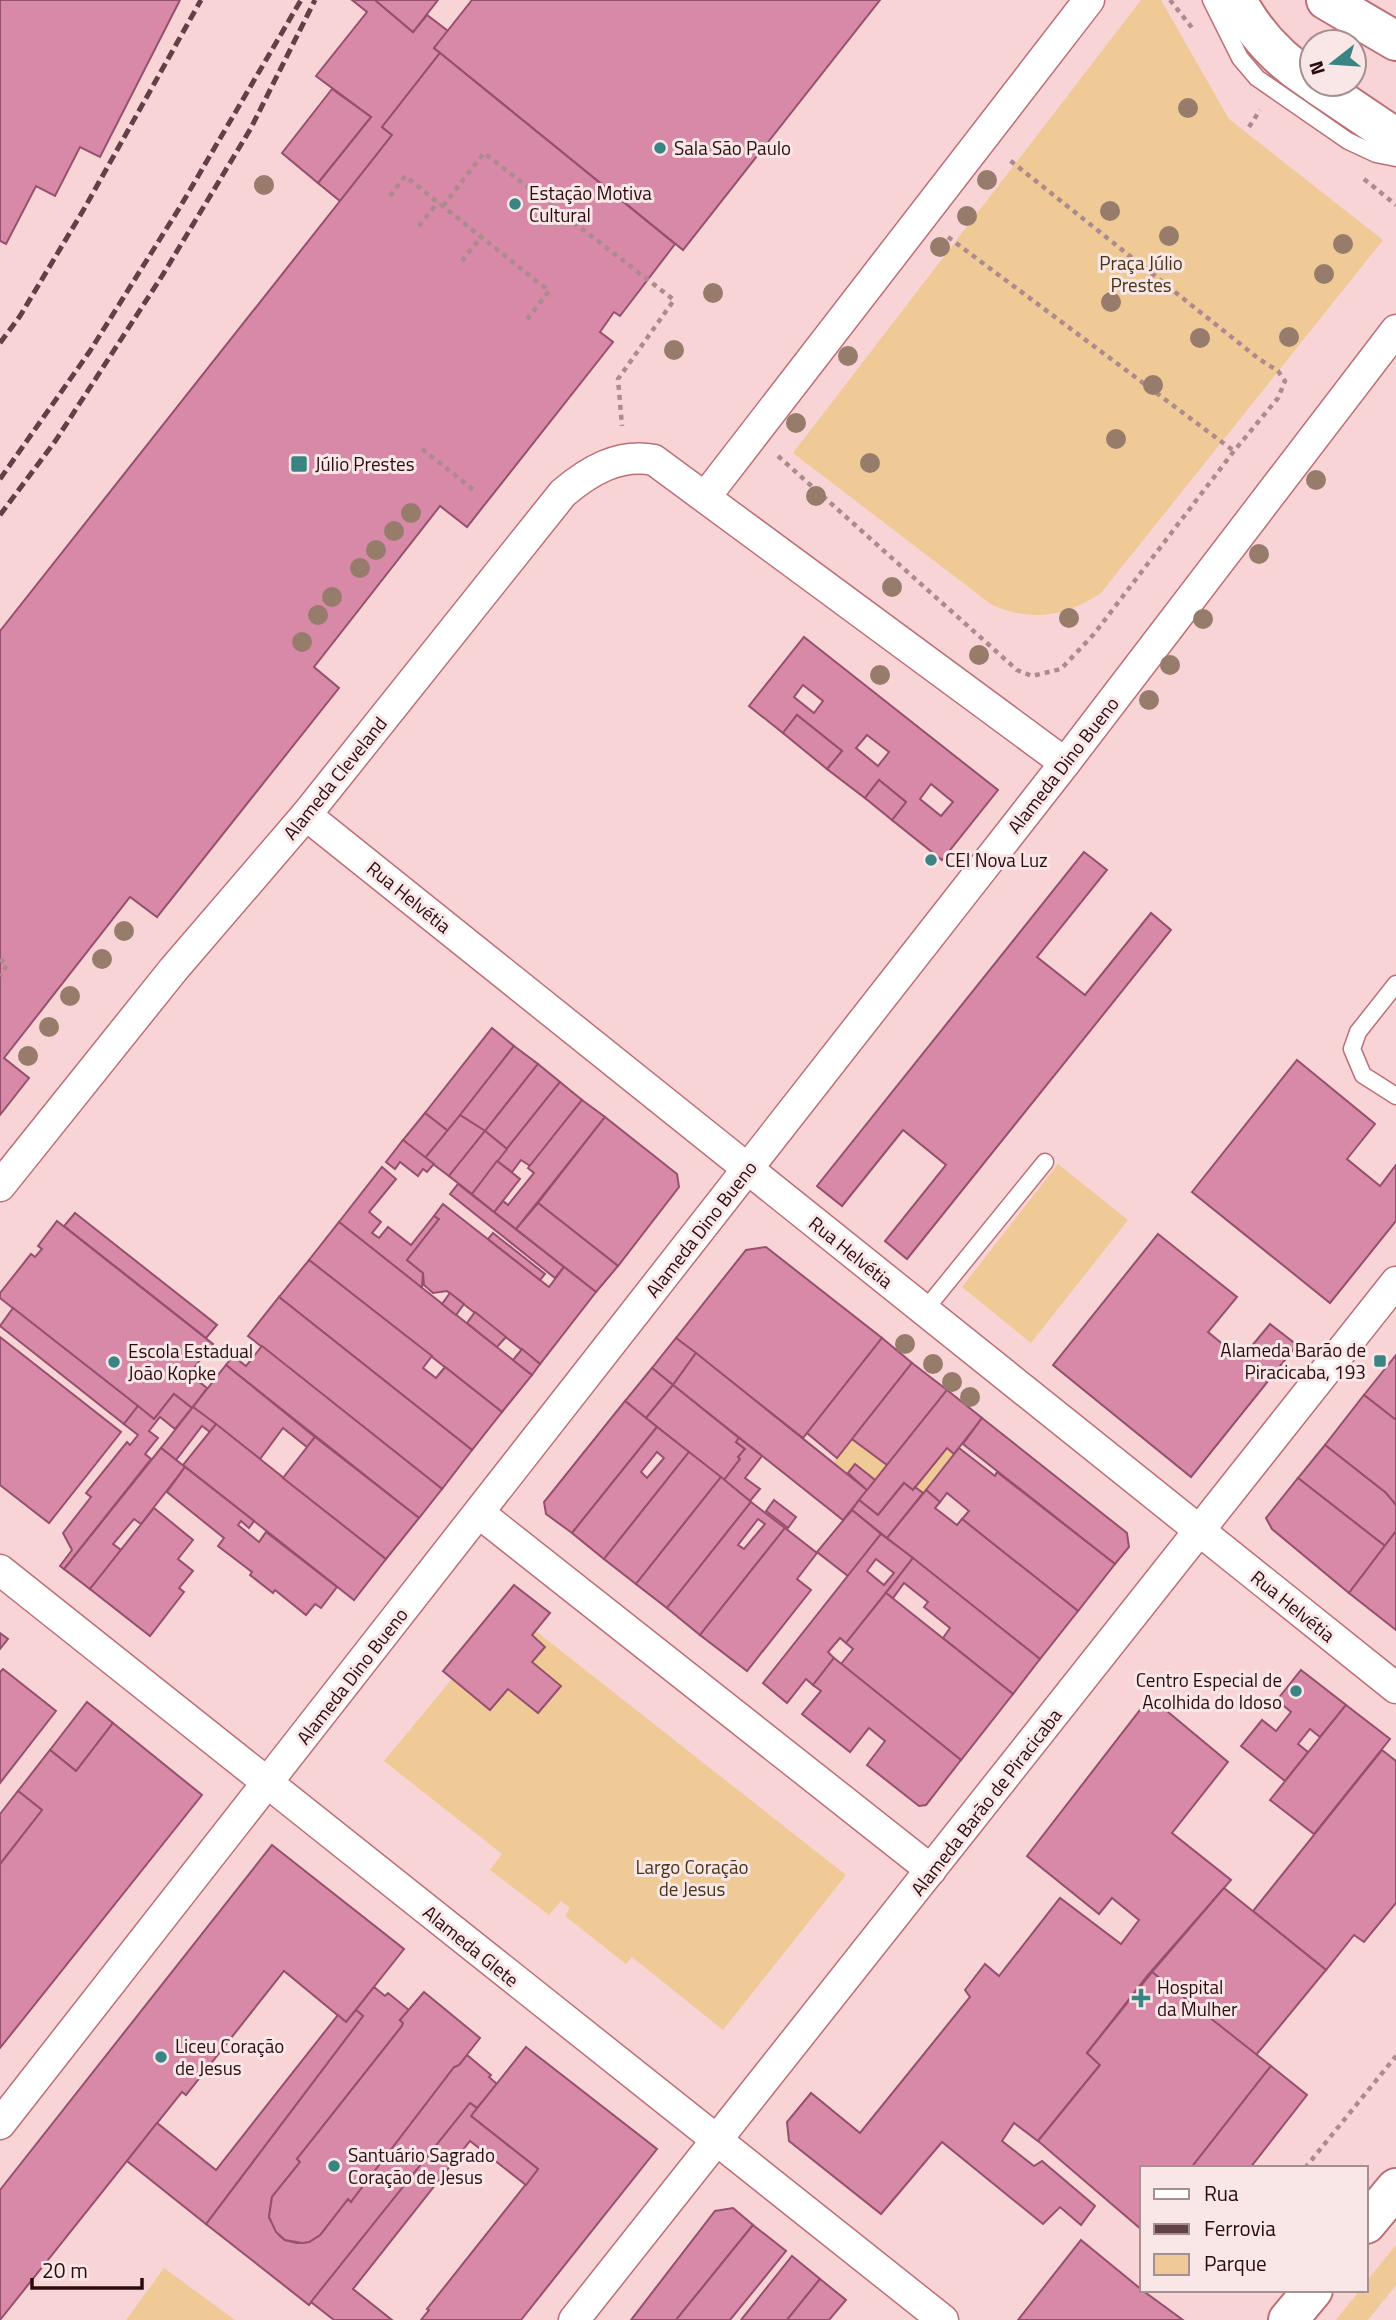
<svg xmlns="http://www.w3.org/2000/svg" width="1396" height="2320" font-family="'Titillium Web',sans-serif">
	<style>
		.green { fill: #efca97 }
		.building { fill: #d889a8; stroke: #96506d; stroke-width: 2; fill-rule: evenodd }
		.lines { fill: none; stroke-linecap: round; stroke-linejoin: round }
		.service-casing { stroke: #bd6f76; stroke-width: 19 }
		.minor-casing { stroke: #bd6f76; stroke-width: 33 }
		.secondary-casing { stroke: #bd6f76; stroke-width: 42 }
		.primary-casing { stroke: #bd6f76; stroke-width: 42 }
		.path { stroke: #ac8a8d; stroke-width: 4.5; stroke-dasharray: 5 5; stroke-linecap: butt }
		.service { stroke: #fff; stroke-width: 16 }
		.minor { stroke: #fff; stroke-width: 30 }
		.secondary { stroke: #fff; stroke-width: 38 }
		.primary { stroke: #fff; stroke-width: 38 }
		.rail { stroke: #614145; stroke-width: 5; stroke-dasharray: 10 5; stroke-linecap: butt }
		.tree { fill: #977c6c }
		.poi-dot { fill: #3b8484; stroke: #f9e7e7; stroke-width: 2.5 }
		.labels { text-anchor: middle; stroke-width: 6; stroke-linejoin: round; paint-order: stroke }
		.poi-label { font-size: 19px; fill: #2a0c10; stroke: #f9e7e7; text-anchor: start }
		.park-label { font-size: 19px; fill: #483416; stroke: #f9e7e7 }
		.street-label { font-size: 19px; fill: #2a0c10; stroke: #f9e7e7 }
	</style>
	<rect width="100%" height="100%" fill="#f8d4d6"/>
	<g class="green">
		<path d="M1141,0H1161L1229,119L1383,240L1101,593C1066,617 1031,622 992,605L793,453Z"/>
		<path d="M1058,1164L1128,1220L1031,1343L962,1287Z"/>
		<path d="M852,1439L887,1465L875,1480L855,1464L848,1473L833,1462Z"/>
		<path d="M947,1448L954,1454L923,1493L915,1487Z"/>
		<path d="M509,1610L846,1875L723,2030L632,1957L626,1964L565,1916L570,1908L561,1901L549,1915L490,1870L502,1854L384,1761Z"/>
		<path d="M1396,2245V2285L1368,2320H1336L1360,2290H1366V2282Z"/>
		<path d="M164,2268L235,2320H126Z"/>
	</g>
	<g class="building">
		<path d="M0,0H180L100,157L80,147L55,196L36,186L6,244L0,241Z"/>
		<path d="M352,0H375L413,32L427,15L448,31L434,48L440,53L382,127L392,135L340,201L318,183L371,117L316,76L367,12Z"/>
		<path d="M375,0H438L413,32Z"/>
		<path d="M472,0H880L683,250L434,48Z"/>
		<path d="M440,53L675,244L620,316L614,312L600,332L613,342L467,527L440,506L314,667L339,688L157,917L130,897L4,1058L29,1078L0,1115V631L374,158L392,135L382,127Z"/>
		<path d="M332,89L371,117L318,183L282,153Z"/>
		<path d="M804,637L998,790L942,860L892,820L906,802L879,780L865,798L827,769L842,751L797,715L783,733L749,706ZM803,685L823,701L814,713L794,697ZM867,735L889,752L878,766L856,748ZM931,784L953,802L941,816L920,799Z"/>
		<path d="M797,715L842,751L827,769L783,733Z"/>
		<path d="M879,780L906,802L892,820L865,798Z"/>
		<path d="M1084,852L1107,870L1037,957L1085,995L1151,913L1171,930L907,1259L885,1241L946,1165L903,1130L842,1206L817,1186Z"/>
		<path d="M492,1028L514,1046L448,1131L425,1113Z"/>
		<path d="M514,1046L538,1064L485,1131L460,1115Z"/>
		<path d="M1297,1060L1375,1124L1347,1159L1380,1186L1396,1165V1221L1330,1303L1192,1192Z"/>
		<path d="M538,1064L560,1082L507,1149L485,1131Z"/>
		<path d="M560,1082L582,1100L530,1166L521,1160L512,1172L497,1161Z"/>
		<path d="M582,1100L605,1117L516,1229L494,1212L503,1201L508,1205L534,1173L528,1168Z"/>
		<path d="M425,1113L448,1131L425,1158L403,1140Z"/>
		<path d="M460,1115L485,1131L449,1176L425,1158Z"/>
		<path d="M605,1117L677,1174L679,1187L618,1266L538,1203Z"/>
		<path d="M485,1131L507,1149L472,1194L449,1176Z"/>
		<path d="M403,1140L434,1164L427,1172L423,1169L418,1176L400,1162L395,1169L386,1162Z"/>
		<path d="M497,1161L520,1179L494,1212L472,1194Z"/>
		<path d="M382,1167L396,1179L369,1212L381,1222L372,1233L379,1238L388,1227L411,1245L434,1216L439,1219L407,1260L423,1273L422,1288L339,1222Z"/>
		<path d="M458,1184L564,1267L555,1278L450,1194Z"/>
		<path d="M538,1203L618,1266L596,1292L516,1229Z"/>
		<path d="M443,1204L549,1287L564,1267L596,1292L540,1364L447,1291L433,1293L424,1285L423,1273L407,1260L439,1219L434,1216Z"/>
		<path d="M75,1213L217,1325L206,1338L64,1226Z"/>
		<path d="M57,1221L213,1344L189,1374L207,1388L192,1408L174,1394L154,1419L0,1298V1293L31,1254L35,1257L42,1249L38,1246Z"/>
		<path d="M339,1222L532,1375L502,1412L309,1260Z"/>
		<path d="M493,1233L545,1274L540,1280L488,1239Z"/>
		<path d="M1158,1234L1237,1297L1208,1332L1241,1359L1270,1324L1297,1345L1191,1477L1053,1365Z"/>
		<path d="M766,1247L882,1338L803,1438L676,1338L746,1250Z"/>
		<path d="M309,1260L432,1356L423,1368L436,1378L445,1367L502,1412L472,1450L279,1297Z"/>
		<path d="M450,1293L464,1304L456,1315L442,1304Z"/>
		<path d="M279,1297L472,1450L442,1489L248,1336Z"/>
		<path d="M13,1308L138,1406L124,1424L0,1326Z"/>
		<path d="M475,1312L506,1337L497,1347L467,1323Z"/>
		<path d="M0,1337L121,1432L49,1523L0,1485Z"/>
		<path d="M676,1338L696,1353L673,1385L652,1368Z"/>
		<path d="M882,1338L912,1363L837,1458L807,1433Z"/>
		<path d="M262,1346L442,1489L419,1518L226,1365L233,1356L246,1366Z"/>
		<path d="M522,1349L540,1364L532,1375L513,1360Z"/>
		<path d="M696,1353L867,1490L843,1520L673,1385Z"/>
		<path d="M1396,1355V1420L1364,1395Z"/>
		<path d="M912,1363L947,1390L887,1465L852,1439Z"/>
		<path d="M226,1365L315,1437L307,1447L283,1428L260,1459L193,1407Z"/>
		<path d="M652,1368L673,1385L646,1418L625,1401Z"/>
		<path d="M673,1385L739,1438L736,1442L745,1449L738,1457L740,1459L724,1480L646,1418Z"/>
		<path d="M947,1390L982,1418L954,1454L947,1448L913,1490L904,1483L878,1515L859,1500Z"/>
		<path d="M174,1394L192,1408L175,1429L160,1417L149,1431L158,1438L145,1454L151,1459L64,1569L60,1566L72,1550L63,1533L91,1497L86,1493L127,1442L130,1445L138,1435L124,1424L138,1406L154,1419Z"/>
		<path d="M1364,1395L1396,1420V1505L1386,1493L1325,1445Z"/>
		<path d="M625,1401L657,1427L572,1533L546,1514L544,1502Z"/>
		<path d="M193,1407L216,1424L210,1432L202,1426L176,1460L161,1448Z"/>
		<path d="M982,1418L1127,1533L1129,1547L1115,1564L963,1444Z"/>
		<path d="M216,1424L386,1559L354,1600L183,1465Z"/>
		<path d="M657,1427L689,1452L604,1559L572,1533ZM657,1452L664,1458L647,1478L641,1472Z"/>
		<path d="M315,1437L419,1518L386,1559L283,1478Z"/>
		<path d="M739,1438L762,1456L745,1478L760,1489L750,1501L724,1480L740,1459L738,1457L745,1449L736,1442Z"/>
		<path d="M1325,1445L1386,1493L1396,1505V1531L1385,1546L1298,1478Z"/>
		<path d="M161,1448L185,1467L141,1524L134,1519L113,1544L121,1550L90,1589L64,1569Z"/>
		<path d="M959,1448L995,1476L997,1472L1115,1564L1078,1611L962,1519L969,1511L947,1493L940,1502L926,1490Z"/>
		<path d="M689,1452L721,1477L636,1584L604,1559Z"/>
		<path d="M855,1464L875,1480L867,1490L848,1473Z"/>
		<path d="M185,1467L254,1521L249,1528L241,1521L238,1525L259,1542L266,1532L337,1587L321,1608L315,1604L306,1615L275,1590L273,1593L250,1575L252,1572L218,1546L224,1538L167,1492Z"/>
		<path d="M721,1477L751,1502L667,1608L636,1584Z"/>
		<path d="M1298,1478L1385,1546L1349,1593L1272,1529L1266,1518Z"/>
		<path d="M904,1483L913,1490L915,1487L923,1493L887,1538L852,1510L859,1500L878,1515Z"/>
		<path d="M926,1490L940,1502L935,1508L957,1525L962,1519L1078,1611L1040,1659L887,1538Z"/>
		<path d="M774,1500L796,1517L788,1528L766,1511Z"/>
		<path d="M751,1502L785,1528L700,1635L667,1608ZM758,1519L765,1524L744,1549L738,1545Z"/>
		<path d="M154,1508L193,1540L178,1559L193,1571L179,1588L184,1592L150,1636L90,1589Z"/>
		<path d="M852,1510L881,1534L848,1576L817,1552Z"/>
		<path d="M785,1528L817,1553L797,1579L811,1590L747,1671L700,1635Z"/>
		<path d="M1396,1531V1630L1349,1593Z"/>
		<path d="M881,1534L913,1558L846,1643L840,1638L828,1652L834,1658L813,1685L806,1679L787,1703L763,1683ZM876,1559L894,1573L884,1585L867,1571Z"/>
		<path d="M913,1558L1040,1659L1013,1694L943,1638L950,1628L924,1607L928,1602L904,1583L893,1598L886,1593Z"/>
		<path d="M514,1585L550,1613L532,1635L545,1647L532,1662L561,1686L538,1713L508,1689L490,1710L443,1671Z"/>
		<path d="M886,1593L1013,1694L961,1760L841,1664L853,1649L846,1643Z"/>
		<path d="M0,1633L8,1639L0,1649Z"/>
		<path d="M834,1658L961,1760L926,1805L919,1806L867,1765L885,1741L869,1728L850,1752L802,1714L821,1691L813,1685Z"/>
		<path d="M3,1669L56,1711L0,1783V1672Z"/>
		<path d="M1301,1670L1346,1705L1320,1737L1310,1729L1298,1744L1308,1752L1285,1781L1241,1746L1262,1720L1276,1731L1291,1712L1277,1700Z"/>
		<path d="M1150,1697L1228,1762L1172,1833L1231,1880L1148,1975L1087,2053L1100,2065L1038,2141L1014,2123L1002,2141L1034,2166L1042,2161L1095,2206L1081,2225L1060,2207L1043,2224L942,2142L881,2214L789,2141L787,2122L811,2093L860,2133L970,1997L965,1990L985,1964L999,1976L1060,1898L1121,1944L1139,1920L1112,1898L1099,1914L1027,1856Z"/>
		<path d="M87,1702L113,1723L76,1771L50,1750Z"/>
		<path d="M1346,1705L1390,1739L1314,1834L1270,1800Z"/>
		<path d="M113,1723L202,1795L0,2048V1864L42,1810L18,1791L50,1750L76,1771Z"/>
		<path d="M1382,1750L1396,1761V1903L1364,1942L1354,1935L1326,1970L1253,1911Z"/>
		<path d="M18,1791L42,1810L0,1864V1814Z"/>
		<path d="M272,1845L404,1949L346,2022L284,1971L186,2095L182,2092L0,2320V2190Z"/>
		<path d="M1224,1888L1326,1970L1256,2055L1152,1972Z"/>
		<path d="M1152,1972L1271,2066L1191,2168H1142V2230L1038,2141L1100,2065L1087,2053Z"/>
		<path d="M374,1987L385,1996L388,1993L409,2010L400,2020L403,2023L402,2026L297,2159L300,2162L272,2197L269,2217L279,2235L285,2240L297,2243L309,2242L320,2235L348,2199L351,2202L353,2199L454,2067L459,2065L467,2055L491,2075L489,2077L497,2084L477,2108L470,2103L309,2305L206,2224L363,2016L356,2010Z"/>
		<path d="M424,1992L480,2038L459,2065L454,2067L353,2199L351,2202L348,2199L320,2235L309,2242L302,2243L285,2240L276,2232L269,2217L272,2197L300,2162L297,2159L402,2026L403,2023L400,2020Z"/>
		<path d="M356,2010L363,2016L206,2224L127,2161L157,2123L216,2170L338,2015L346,2022Z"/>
		<path d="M526,2047L657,2149L521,2320H421L429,2310L427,2309L538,2169L471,2116Z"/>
		<path d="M1271,2066L1307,2095L1250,2168H1191Z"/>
		<path d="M470,2103L477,2108L471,2116L538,2169L526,2185L470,2141L353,2289L392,2320H334L311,2302Z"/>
		<path d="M733,2208L753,2225L676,2320H631L715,2211Z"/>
		<path d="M753,2225L786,2251L730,2320H676Z"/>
		<path d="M1081,2240L1142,2290L1183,2320H1018Z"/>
		<path d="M792,2256L820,2279L787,2320H741Z"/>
		<path d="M820,2279L846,2300L829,2320H787Z"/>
	</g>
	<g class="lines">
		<defs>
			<g id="service">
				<path d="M1211,0L1240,58L1257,78L1348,141L1376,154L1396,158"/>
				<path d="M1396,984L1358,1032L1352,1049L1363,1075L1396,1096"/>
				<path d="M924,1311L1045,1162"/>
			</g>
			<g id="minor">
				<path d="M706,496L1089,0"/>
				<path d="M306,815L1396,1688"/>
				<path d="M0,1186L173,970L306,815L563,493C589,471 619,453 654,460L1065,763"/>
				<path d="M479,1513L931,1870"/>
				<path d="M0,1570L943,2320"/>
				<path d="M0,2124L1065,763L1396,330"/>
				<path d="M574,2320L1396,1282"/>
			</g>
			<g id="secondary">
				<path d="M1237,0C1254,33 1281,61 1312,81"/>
				<path d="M1326,0L1396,41"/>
				<path d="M1316,84L1396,138"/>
			</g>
			<g id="primary">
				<path d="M1366,2224L1396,2188"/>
				<path d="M1288,2320L1313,2290"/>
			</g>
		</defs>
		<use href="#service" class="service-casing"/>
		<use href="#minor" class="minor-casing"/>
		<use href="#secondary" class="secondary-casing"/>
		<use href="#primary" class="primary-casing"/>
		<g class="path">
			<path d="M1170,0L1193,29"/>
			<path d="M1249,127L1260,110"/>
			<path d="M1364,179L1396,205"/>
			<path d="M390,196L405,176L549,291L525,322"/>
			<path d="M443,206L484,153L674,300L618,379L622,426"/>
			<path d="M419,226L438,202"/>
			<path d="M948,237L1234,451"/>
			<path d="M462,261L481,237"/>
			<path d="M422,449L475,491"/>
			<path d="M778,456L1017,670L1032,676L1061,669L1094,634L1234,451L1278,398L1285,381L1278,371L1259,359L1007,158"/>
			<path d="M0,959L7,965L0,976"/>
			<path d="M1305,2168L1396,2056"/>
		</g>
		<use href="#service" class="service"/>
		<use href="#minor" class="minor"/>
		<use href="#secondary" class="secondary"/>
		<use href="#primary" class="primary"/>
		<g class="rail">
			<path d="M0,343L20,316L84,209L201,0"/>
			<path d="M0,479L90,351L180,207L301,0"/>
			<path d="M0,515L56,440L162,276L251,128L315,0"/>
		</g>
	</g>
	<g class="tree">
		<circle cx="1188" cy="108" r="10"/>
		<circle cx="987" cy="180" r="10"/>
		<circle cx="264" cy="185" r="10"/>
		<circle cx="1110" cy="211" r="10"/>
		<circle cx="967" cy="216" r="10"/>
		<circle cx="1169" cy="236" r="10"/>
		<circle cx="1343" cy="244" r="10"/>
		<circle cx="940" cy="247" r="10"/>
		<circle cx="1324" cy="274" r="10"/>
		<circle cx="713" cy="293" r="10"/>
		<circle cx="1111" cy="302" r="10"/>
		<circle cx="1289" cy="337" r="10"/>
		<circle cx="1200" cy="338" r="10"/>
		<circle cx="674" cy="350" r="10"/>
		<circle cx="848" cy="356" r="10"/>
		<circle cx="1153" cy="385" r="10"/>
		<circle cx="796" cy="423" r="10"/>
		<circle cx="1116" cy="439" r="10"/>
		<circle cx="870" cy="463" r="10"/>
		<circle cx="1316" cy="480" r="10"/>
		<circle cx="816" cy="496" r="10"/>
		<circle cx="411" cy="513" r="10"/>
		<circle cx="394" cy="531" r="10"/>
		<circle cx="376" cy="550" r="10"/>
		<circle cx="1259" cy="554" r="10"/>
		<circle cx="360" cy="568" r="10"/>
		<circle cx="892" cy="587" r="10"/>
		<circle cx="332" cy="597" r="10"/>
		<circle cx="318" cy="615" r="10"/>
		<circle cx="1069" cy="618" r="10"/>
		<circle cx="1203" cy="619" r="10"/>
		<circle cx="302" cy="642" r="10"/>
		<circle cx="979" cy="655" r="10"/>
		<circle cx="1170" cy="665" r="10"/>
		<circle cx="880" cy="675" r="10"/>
		<circle cx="1149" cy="700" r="10"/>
		<circle cx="124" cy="931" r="10"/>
		<circle cx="102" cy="959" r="10"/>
		<circle cx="70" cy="996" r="10"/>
		<circle cx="49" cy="1027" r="10"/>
		<circle cx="28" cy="1056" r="10"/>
		<circle cx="905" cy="1344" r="10"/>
		<circle cx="933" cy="1364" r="10"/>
		<circle cx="952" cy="1382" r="10"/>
		<circle cx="970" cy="1397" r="10"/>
	</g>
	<g class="poi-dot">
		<circle cx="660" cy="148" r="7"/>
		<circle cx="515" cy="204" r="7"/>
		<rect x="290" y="455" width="18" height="18" rx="3.5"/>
		<circle cx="931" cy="860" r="7"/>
		<rect x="1373" y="1354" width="14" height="14" rx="3.5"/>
		<circle cx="114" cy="1362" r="7"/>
		<circle cx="1296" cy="1691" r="7"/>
		<path d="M1137.5 1987.5h7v7h7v7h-7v7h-7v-7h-7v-7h7z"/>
		<circle cx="161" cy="2057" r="7"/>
		<circle cx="334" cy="2166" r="7"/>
	</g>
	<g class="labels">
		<g class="poi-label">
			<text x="674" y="155">Sala São Paulo</text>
			<text x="529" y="200">Estação Motiva<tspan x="529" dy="22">Cultural</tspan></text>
			<text x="315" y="471">Júlio Prestes</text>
			<text x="945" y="867">CEI Nova Luz</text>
			<text x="1366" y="1357" text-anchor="end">Alameda Barão de<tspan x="1366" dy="22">Piracicaba, 193</tspan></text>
			<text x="128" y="1358">Escola Estadual<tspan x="128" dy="22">João Kopke</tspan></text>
			<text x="1282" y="1687" text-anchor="end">Centro Especial de<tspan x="1282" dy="22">Acolhida do Idoso</tspan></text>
			<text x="1157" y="1994">Hospital<tspan x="1157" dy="22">da Mulher</tspan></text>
			<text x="175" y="2053">Liceu Coração<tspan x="175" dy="22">de Jesus</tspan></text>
			<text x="348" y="2162">Santuário Sagrado<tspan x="348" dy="22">Coração de Jesus</tspan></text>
		</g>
		<g class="park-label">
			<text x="1141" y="270">Praça Júlio<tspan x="1141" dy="22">Prestes</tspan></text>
			<text x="692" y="1874">Largo Coração<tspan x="692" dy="22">de Jesus</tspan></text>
		</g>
		<g class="street-label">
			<text transform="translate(1063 765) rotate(-52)" y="7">Alameda Dino Bueno</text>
			<text transform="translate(335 778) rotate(-51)" y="7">Alameda Cleveland</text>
			<text transform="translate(409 897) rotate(39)" y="7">Rua Helvétia</text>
			<text transform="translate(701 1229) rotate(-52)" y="7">Alameda Dino Bueno</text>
			<text transform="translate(851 1252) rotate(39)" y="7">Rua Helvétia</text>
			<text transform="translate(1293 1606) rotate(39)" y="7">Rua Helvétia</text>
			<text transform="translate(352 1676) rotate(-52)" y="7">Alameda Dino Bueno</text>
			<text transform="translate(986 1802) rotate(-52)" y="7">Alameda Barão de Piracicaba</text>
			<text transform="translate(471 1946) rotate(39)" y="7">Alameda Glete</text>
		</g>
	</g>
	<rect x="1140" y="2166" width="228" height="126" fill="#f9e7e7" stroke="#a68f91" stroke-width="2"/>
	<rect x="1154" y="2189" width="35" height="10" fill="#ffffff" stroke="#a68f91" stroke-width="2"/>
	<text x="1204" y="2201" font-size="21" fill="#2a0c10">Rua</text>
	<rect x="1154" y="2224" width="35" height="10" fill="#614145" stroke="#a68f91" stroke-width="2"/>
	<text x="1204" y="2236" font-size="21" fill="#2a0c10">Ferrovia</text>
	<rect x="1154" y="2254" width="35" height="21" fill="#efca97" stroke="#a68f91" stroke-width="2"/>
	<text x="1204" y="2271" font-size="21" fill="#2a0c10">Parque</text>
	<g transform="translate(1333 63) rotate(253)"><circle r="33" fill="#f9e7e7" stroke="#a68f91" stroke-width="2"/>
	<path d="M0-5L12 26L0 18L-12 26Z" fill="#3b8484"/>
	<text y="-10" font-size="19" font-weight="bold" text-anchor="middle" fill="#2a0c10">N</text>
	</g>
	<path d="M32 2278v10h110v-10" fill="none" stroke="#2a0c10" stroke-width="3.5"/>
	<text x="42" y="2278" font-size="21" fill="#2a0c10" stroke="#f9e7e7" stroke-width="5" paint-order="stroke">20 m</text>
</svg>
